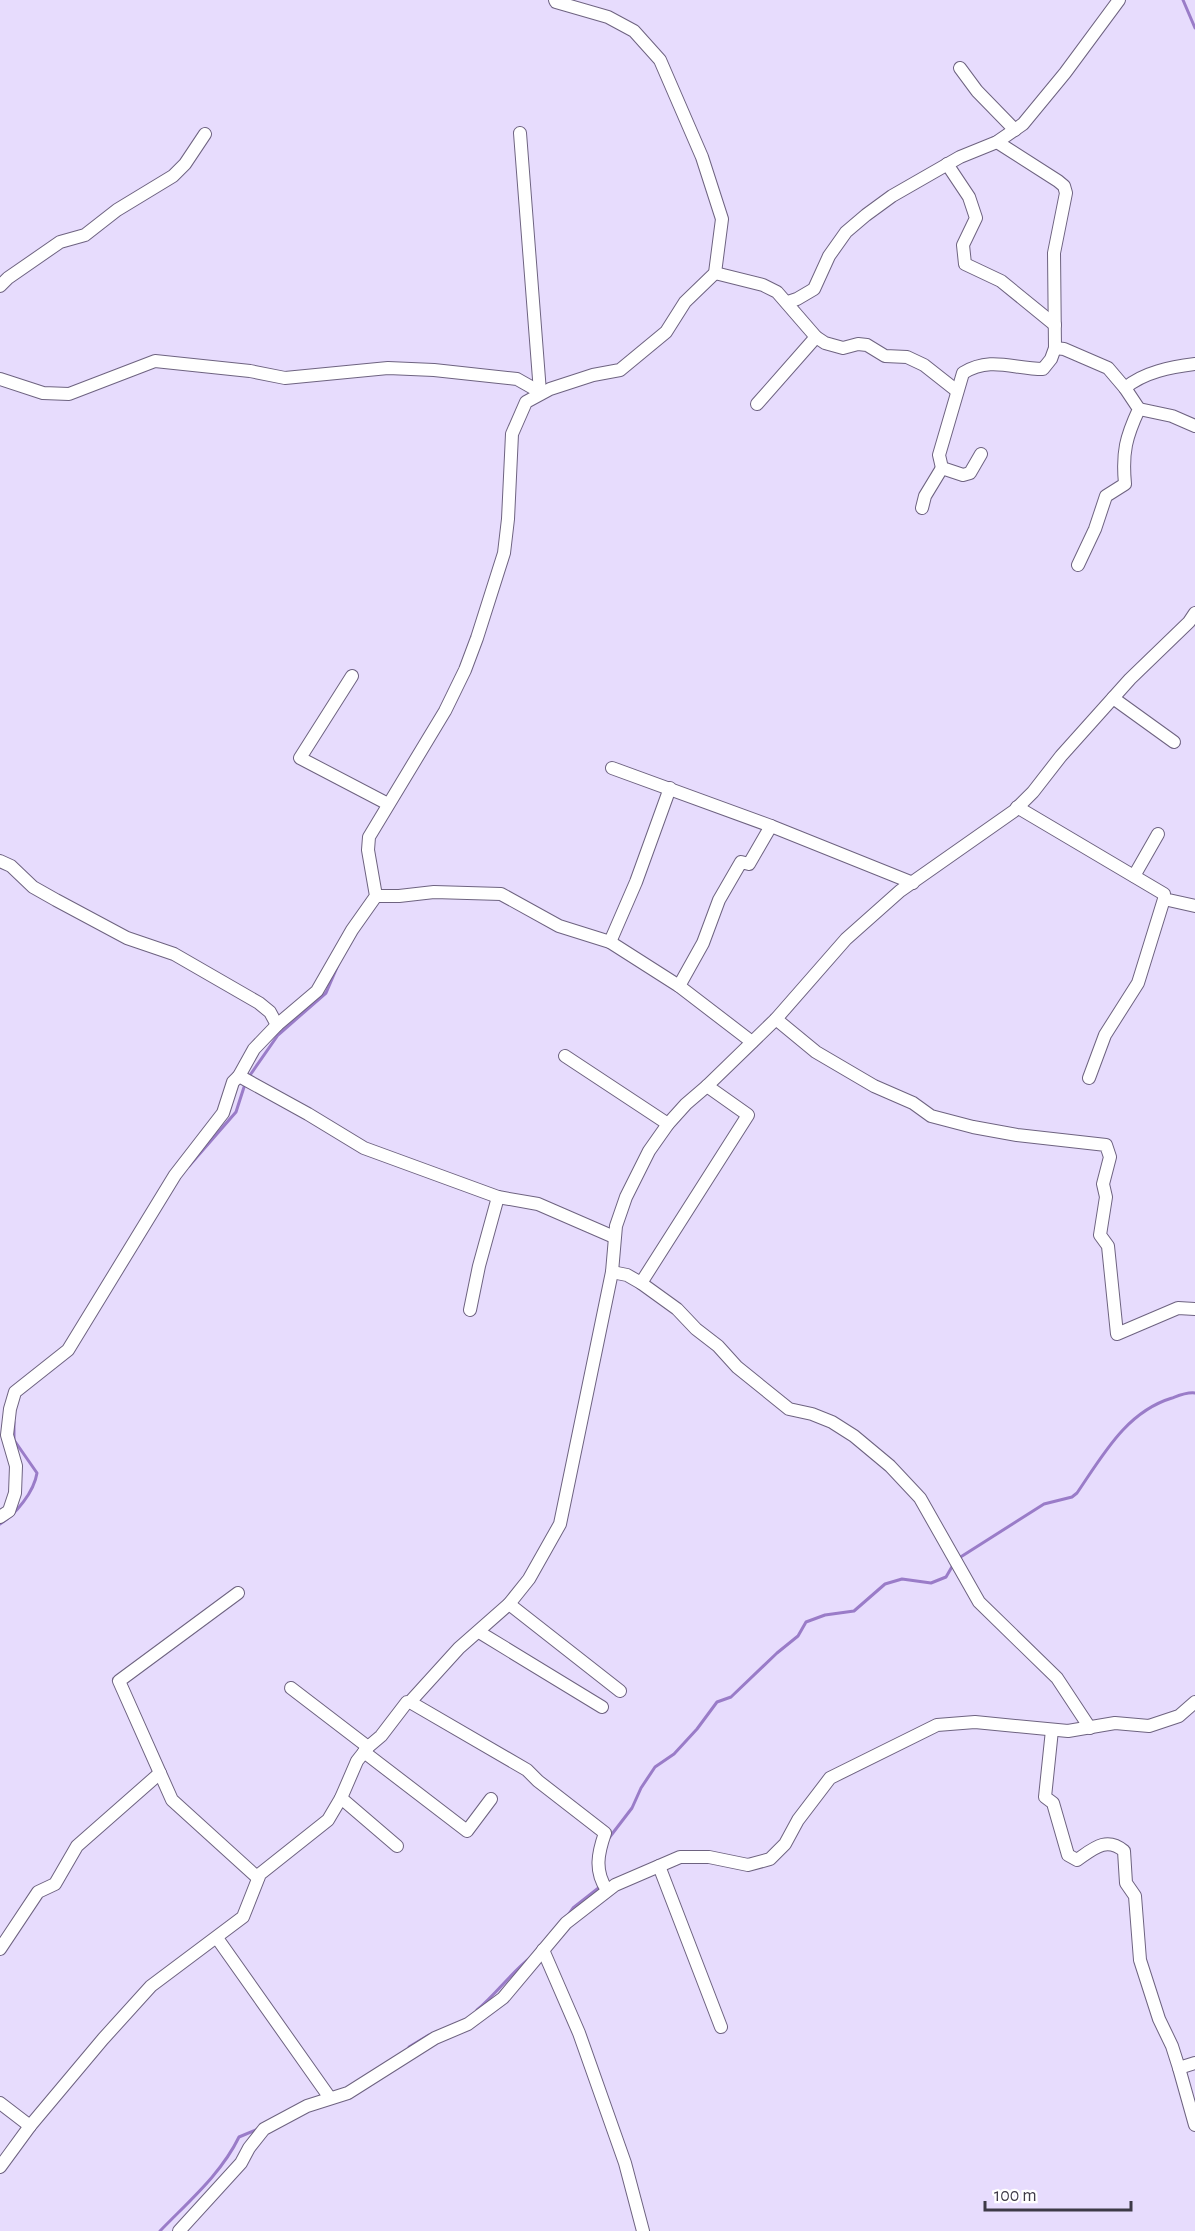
<svg xmlns="http://www.w3.org/2000/svg" width="1195" height="2231" font-family="'Alegreya Sans',sans-serif">
	<style>
		.lines { fill: none; stroke-linecap: round; stroke-linejoin: round }
		.stream { stroke: #9a7cc8; stroke-width: 3 }
		.street-casing { stroke: #6e6380; stroke-width: 14 }
		.street { stroke: #fff; stroke-width: 12 }
	</style>
	<rect width="100%" height="100%" fill="#e7dcfd"/>
	<g class="lines">
		<g class="stream">
			<path d="M1183,0L1195,28"/>
			<path d="M248,1078L278,1035L326,993L338,965"/>
			<path d="M189,1166L236,1112L245,1084"/>
			<path d="M0,1524C16,1514 34,1492 37,1473L14,1440V1422"/>
			<path d="M959,1558L1044,1504L1072,1497L1077,1493C1103,1455 1126,1412 1172,1398C1180,1395 1187,1392 1195,1393"/>
			<path d="M609,1838L632,1808L641,1788L655,1767L674,1754L697,1729L717,1702L731,1697L777,1653L798,1636L806,1622L825,1615L854,1611L885,1584L902,1579L931,1583L946,1577L953,1565"/>
			<path d="M568,1915L573,1908L601,1886"/>
			<path d="M477,2010C496,1994 510,1974 530,1958"/>
			<path d="M409,2047L429,2035"/>
			<path d="M160,2231C189,2201 221,2174 239,2137L256,2130"/>
		</g>
		<defs>
			<g id="street">
				<path d="M960,68L977,91L1015,130"/>
				<path d="M520,133L540,392"/>
				<path d="M947,164L969,197L976,218L963,245L965,264L1001,281L1055,325"/>
				<path d="M715,273L763,285L777,292L816,337L825,343L843,348L858,344L867,345L885,356L907,357L924,365L957,391"/>
				<path d="M0,286L8,278L60,242L85,235L117,210L173,176L185,164L205,134"/>
				<path d="M788,302L797,299L814,289L829,256L846,232L866,215L892,196L960,157L997,142L1023,124L1065,73L1119,0"/>
				<path d="M1055,348L1064,349L1108,368L1125,388C1144,372 1171,367 1195,364"/>
				<path d="M0,379L43,393L69,394L155,361L250,371L285,378L388,368L434,370L517,379L540,392"/>
				<path d="M757,404L816,337"/>
				<path d="M1139,409L1172,416L1195,426"/>
				<path d="M981,454L970,473L963,475L942,468L939,455L963,373C991,356 1013,369 1043,369L1051,359L1055,348L1054,253L1066,193L1064,186L1058,181L997,142"/>
				<path d="M922,508L925,496L942,468"/>
				<path d="M1078,565L1095,529L1106,496L1125,484C1122,452 1126,437 1139,409L1125,388"/>
				<path d="M352,676L300,758L388,804"/>
				<path d="M1113,698L1174,742"/>
				<path d="M612,768L771,826L913,883"/>
				<path d="M1017,807L1164,894V899L1195,906"/>
				<path d="M0,861L11,866L33,887L56,900L127,938L174,954L259,1003L270,1012L277,1025"/>
				<path d="M1134,876L1158,834"/>
				<path d="M376,896H399L434,892L501,894L559,926L610,942L679,986L752,1042"/>
				<path d="M610,942L636,882L670,788"/>
				<path d="M679,986L703,943L719,900L741,862L749,864L771,826"/>
				<path d="M776,1019L816,1052L874,1086L913,1103L931,1116L973,1127L1017,1135L1106,1145L1110,1157L1103,1184L1106,1197L1100,1235L1108,1246L1117,1334L1178,1308L1195,1309"/>
				<path d="M565,1056L668,1124"/>
				<path d="M239,1076L308,1114L364,1148L498,1197L538,1204L614,1237"/>
				<path d="M1089,1078L1105,1035L1138,983L1164,899"/>
				<path d="M612,1272L627,1275L641,1283L677,1309L696,1329L718,1346L737,1367L789,1409L812,1414L832,1422L854,1436L890,1466L920,1498L979,1602L1057,1678L1090,1728"/>
				<path d="M641,1283L748,1115L707,1086"/>
				<path d="M470,1310L479,1266L498,1197"/>
				<path d="M0,1517L9,1511L15,1493L16,1466L7,1435L10,1409L15,1392L68,1350L175,1175L223,1113L233,1082L239,1076L254,1049L277,1025L317,991L352,930L376,896L368,850L369,837L445,711L465,670L477,638L504,553L508,519L512,434L526,402L550,389L593,375L620,370L666,332L685,302L715,273L722,219L702,157L660,60L634,31L608,17L556,2L555,0"/>
				<path d="M238,1593L119,1681L172,1800L258,1878"/>
				<path d="M509,1604L620,1691"/>
				<path d="M479,1632L602,1707"/>
				<path d="M291,1688L368,1747"/>
				<path d="M410,1702L527,1770L538,1781L605,1833C598,1853 594,1871 607,1890"/>
				<path d="M1052,1730L1045,1797L1053,1803L1068,1855L1077,1860C1093,1849 1106,1836 1124,1851L1126,1883L1135,1896L1140,1960L1159,2019L1172,2046L1179,2068L1195,2063"/>
				<path d="M364,1752L467,1831L491,1799"/>
				<path d="M341,1798L397,1846"/>
				<path d="M659,1866L721,2027"/>
				<path d="M217,1938L330,2098"/>
				<path d="M0,1949L38,1892L55,1884L77,1846L160,1773"/>
				<path d="M543,1950L579,2033L625,2163L643,2231"/>
				<path d="M1179,2068L1195,2125"/>
				<path d="M0,2103L30,2126"/>
				<path d="M0,2167L30,2126L103,2039L151,1986L243,1917L260,1874L328,1820L341,1798L357,1761L368,1747L381,1736L407,1702H410L459,1648L509,1604L529,1579L560,1524L612,1272L616,1226L626,1197L649,1151L668,1124L686,1104L707,1086L776,1019L846,939L900,891L1014,811L1033,792L1061,756L1130,679L1189,622L1195,613"/>
				<path d="M179,2231L241,2163L249,2148L264,2129L307,2106L348,2093L435,2038L468,2024L503,1998L566,1923L615,1885L680,1857H709L748,1865L770,1859L785,1844L798,1820L830,1778L937,1725L975,1722L1068,1731L1115,1723L1149,1726L1179,1716L1195,1702"/>
			</g>
		</defs>
		<use href="#street" class="street-casing"/>
		<use href="#street" class="street"/>
	</g>
	<path d="M985 2201v9h146v-9" fill="none" stroke="#3e3a47" stroke-width="3"/>
	<text x="994" y="2201" font-size="18" fill="#3e3a47" stroke="#ffffff" stroke-width="4.5" paint-order="stroke">100 m</text>
</svg>
